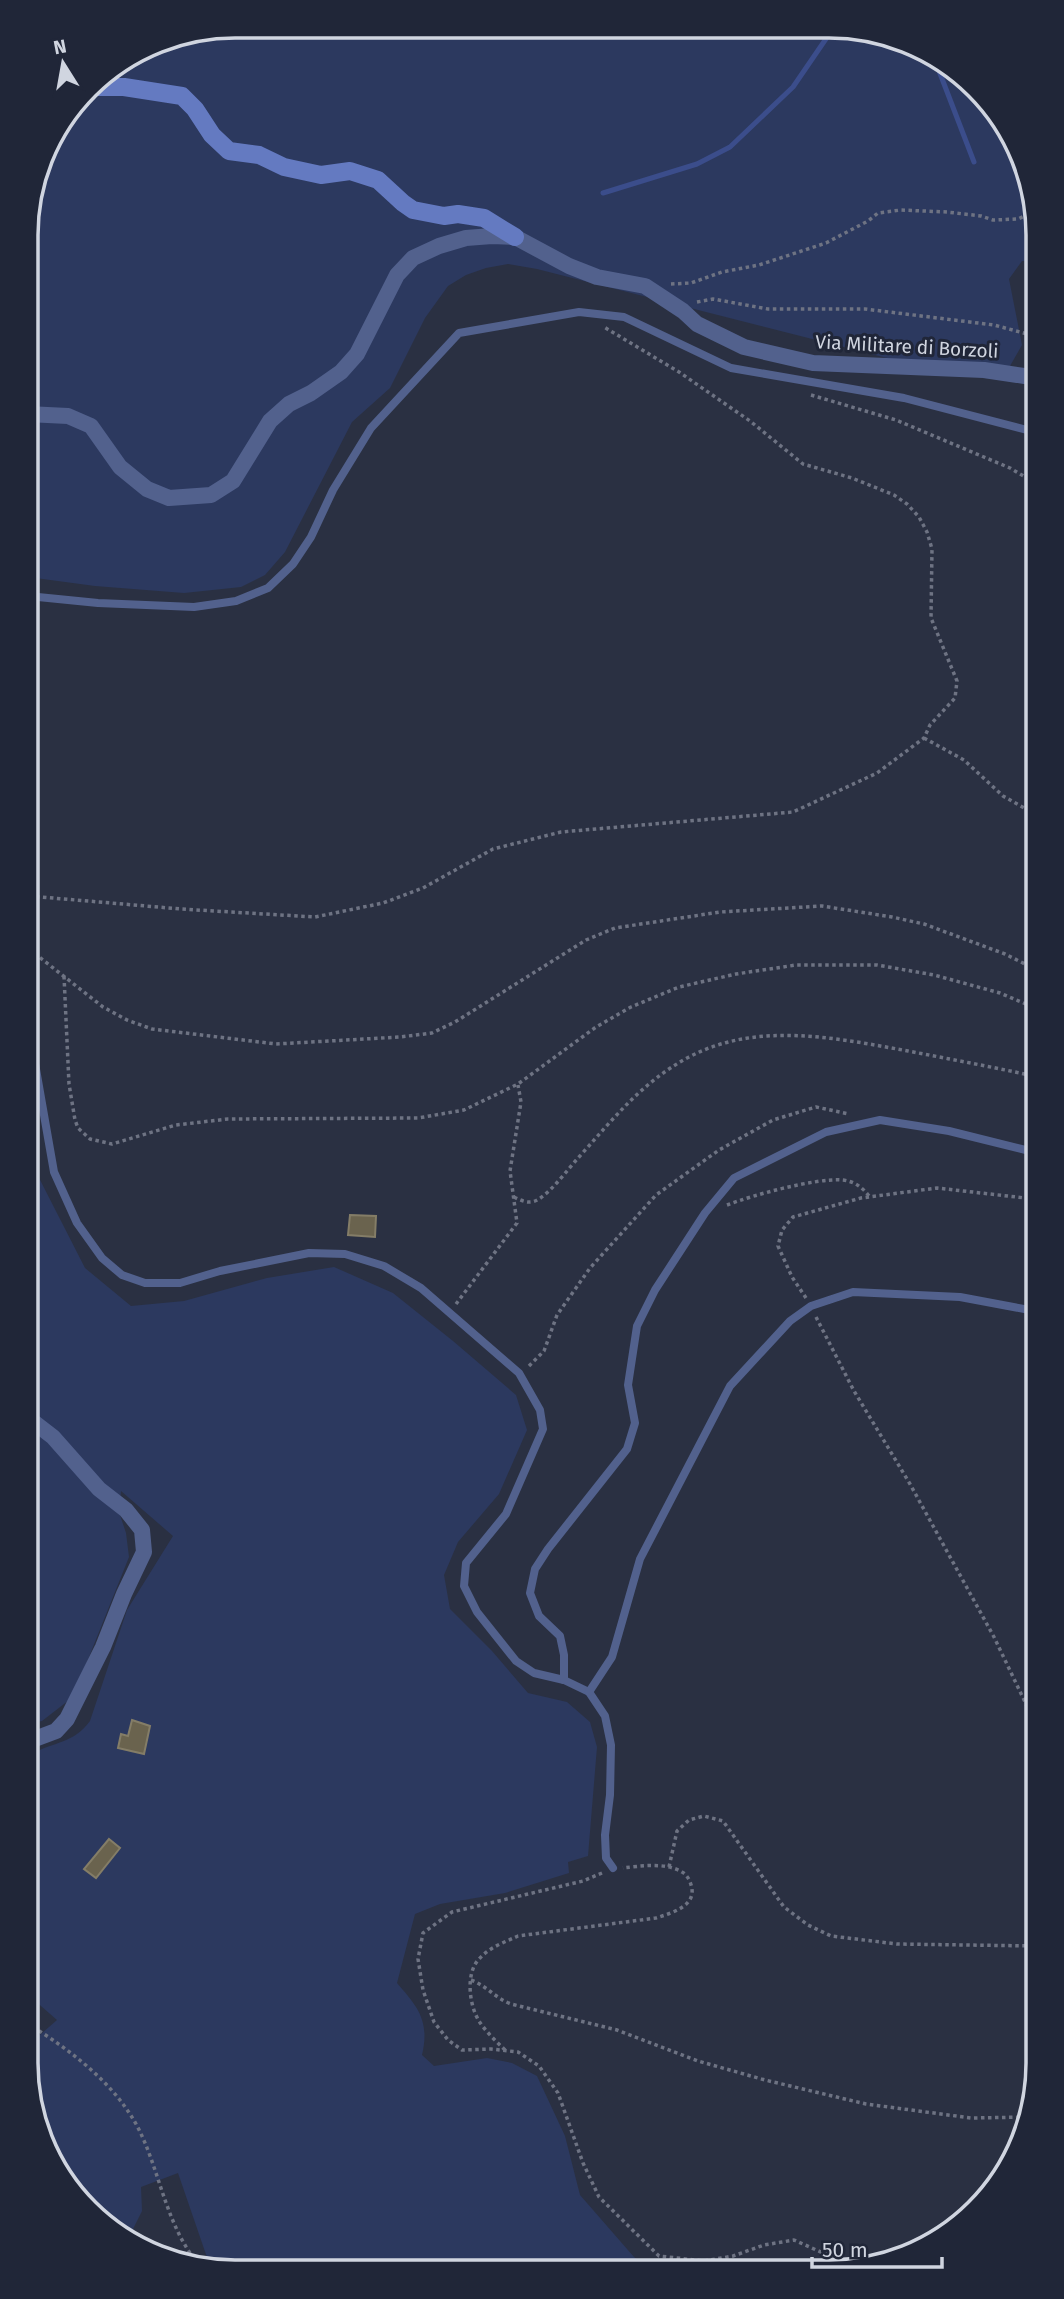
<svg xmlns="http://www.w3.org/2000/svg" width="1064" height="2299" font-family="'Fira Sans',sans-serif">
	<style>
		.green { fill: #2c395f }
		.lines { fill: none; stroke-linecap: round; stroke-linejoin: round }
		.stream { stroke: #3b4d8b; stroke-width: 5 }
		.building { fill: #6a634e; stroke: #847d67; stroke-width: 2 }
		.path { stroke: #6e7383; stroke-width: 3.5; stroke-dasharray: 3.5 3.5; stroke-linecap: butt }
		.lane { stroke: #52618d; stroke-width: 8 }
		.street { stroke: #52618d; stroke-width: 16 }
		.secondary { stroke: #647ac1; stroke-width: 18 }
		.labels { text-anchor: middle; stroke-width: 6; stroke-linejoin: round; paint-order: stroke }
		.street-label { font-size: 19px; fill: #d0d5e0; stroke: #202638 }
		.rim { fill: none; stroke: #d0d5e0; stroke-width: 3.5 }
	</style>
	<rect width="100%" height="100%" fill="#2a3042"/>
	<g class="green">
		<path d="M236,26L869,30L967,79L1009,131L1030,181L1031,261H1022L1009,279L1022,345L1002,380L950,374L537,269L508,264L486,268L466,275L448,286L425,318L390,388L352,422L285,552L265,575L241,587L184,593L95,586L28,577L27,222L48,143L97,79L156,42Z"/>
		<path d="M30,1143L36,1172L85,1268L131,1306L184,1301L267,1278L334,1267L393,1293L453,1341L516,1395L527,1430L499,1494L458,1542L444,1575L450,1609L492,1651L528,1693L567,1702L590,1722L597,1747L588,1856L568,1862L569,1873L505,1893L440,1904L415,1914L397,1983C418,2007 430,2021 422,2055L434,2066L487,2058L512,2063L537,2076L565,2136L580,2195L634,2257L648,2267L211,2269L178,2173L141,2187L142,2211L130,2235L101,2222L93,2215L55,2168L34,2118L33,2041L57,2020L33,1999L32,1754C55,1741 73,1744 90,1721L127,1610L173,1536L121,1491L119,1512L126,1533L129,1557L73,1697L42,1721L32,1723Z"/>
	</g>
	<g class="lines">
		<g class="stream">
			<path d="M936,63L974,162"/>
			<path d="M603,193L697,164L730,147L793,87L832,30"/>
		</g>
	</g>
	<g class="building">
		<path d="M350,1215L376,1216L375,1237L348,1235Z"/>
		<path d="M132,1720L150,1726L144,1754L118,1748L121,1734L128,1736Z"/>
		<path d="M109,1839L120,1848L96,1878L84,1869Z"/>
	</g>
	<g class="lines">
		<g class="path">
			<path d="M671,284L691,283L722,272L759,265L826,243L868,221L878,213L901,210L947,212L981,216L993,220L1018,219L1031,213"/>
			<path d="M697,302L713,299L768,309H865L994,325L1031,335"/>
			<path d="M811,395L896,420L1010,468L1032,481"/>
			<path d="M924,738L964,760L1003,796L1033,813"/>
			<path d="M29,896L181,909L315,917L383,903L423,888L493,849L561,832L793,812L877,773L924,738L930,725L955,698L957,681L931,618L932,549L927,532L919,517L907,504L894,495L852,478L803,464L750,421L679,372L604,327"/>
			<path d="M29,949L103,1007L127,1020L152,1029L276,1044L400,1037L432,1033L455,1022L586,940L615,928L720,912L822,906L892,917L924,924L1005,954L1033,968"/>
			<path d="M64,976L69,1084L75,1120L78,1128L90,1139L112,1144L176,1125L228,1119L418,1118L464,1110L518,1084L596,1027L631,1007L679,987L736,974L796,965H877L934,975L1000,993L1033,1007"/>
			<path d="M514,1197C522,1201 530,1205 539,1199C554,1189 567,1170 579,1157C614,1118 642,1082 689,1057C757,1021 836,1038 908,1051C950,1059 992,1067 1034,1076"/>
			<path d="M727,1205C753,1195 815,1178 842,1180C854,1181 862,1187 869,1196"/>
			<path d="M806,1298L792,1277L778,1246L782,1230L793,1217L861,1198L937,1188L1034,1199"/>
			<path d="M456,1304L517,1223L510,1171L521,1102L518,1085"/>
			<path d="M816,1317L854,1391L910,1484L994,1637L1036,1725"/>
			<path d="M529,1366L544,1351L557,1315L590,1268L656,1195L719,1150L773,1120L816,1107L849,1114"/>
			<path d="M669,1867L677,1831L689,1820L704,1816L723,1821L784,1907L808,1925L831,1936L897,1944L1037,1946"/>
			<path d="M602,1873L583,1881L452,1912L423,1933L418,1959L423,1990L434,2022L448,2040L462,2050L491,2049L518,2052L539,2066L558,2093L583,2163L599,2197L659,2256L704,2261L733,2256L764,2245L794,2240L852,2266"/>
			<path d="M471,1980C487,1986 495,1998 511,2004L617,2030L698,2061L765,2080L866,2104L971,2118L1028,2117"/>
			<path d="M33,2027C76,2054 121,2089 142,2136C156,2167 163,2201 178,2232C184,2245 193,2257 200,2269"/>
			<path d="M505,2050C496,2041 486,2032 479,2021C469,2005 465,1972 480,1958C490,1947 505,1942 518,1936L656,1918C671,1913 698,1906 691,1885C690,1880 686,1874 682,1872C666,1862 640,1866 623,1868"/>
		</g>
		<g class="lane">
			<path d="M28,596L98,603L194,607L236,601L268,588L293,564L311,537L333,490L371,428L459,333L579,312L624,317L731,368L904,398L1031,431"/>
			<path d="M30,1035L54,1172L77,1223L102,1258L122,1275L145,1283H180L220,1271L309,1253L345,1254L384,1266L421,1288L519,1373L540,1410L543,1429L506,1514L466,1563L464,1586L477,1612L516,1661L534,1673L564,1680L589,1692L605,1716L611,1745L610,1795L605,1835L606,1858L613,1868"/>
			<path d="M564,1680V1655L560,1636L539,1616L530,1593L535,1569L548,1549L627,1449L635,1423L628,1385L637,1326L655,1290L705,1213L734,1178L826,1132L880,1120L949,1131L1034,1152"/>
			<path d="M589,1692L612,1657L640,1559L730,1386L790,1321L811,1306L853,1292L960,1297L1035,1311"/>
		</g>
		<g class="street">
			<path d="M27,414L68,416L91,426L120,467L147,489L169,498L211,495L233,481L270,421L289,404L311,393L341,372L357,354L397,275L413,258L439,246L466,238L492,236L515,237L569,266L597,277L645,286L683,311L697,324L744,347L813,363L984,370L1031,377"/>
			<path d="M31,1420L53,1437L99,1489L126,1510L142,1530L144,1552L124,1594L103,1647L67,1719L56,1731L32,1740"/>
		</g>
		<path class="secondary" d="M91,87H124L182,96L195,109L212,135L229,151L259,155L284,167L321,175L350,171L378,180L403,203L413,210L444,216L458,214L484,218L515,237"/>
	</g>
	<g class="labels">
		<g class="street-label">
			<text transform="translate(907 346) rotate(3)" y="7">Via Militare di Borzoli</text>
		</g>
	</g>
	<path d="M0 0H1064V2299H0ZM235 38H829A197 197 0 0 1 1026 235V2063A197 197 0 0 1 829 2260H235A197 197 0 0 1 38 2063V235A197 197 0 0 1 235 38Z" fill="#202638" fill-rule="evenodd"/>
	<path class="rim" d="M235 38H829A197 197 0 0 1 1026 235V2063A197 197 0 0 1 829 2260H235A197 197 0 0 1 38 2063V235A197 197 0 0 1 235 38Z"/>
	<g transform="translate(63 63) rotate(349)" stroke="#202638" stroke-width="5" paint-order="stroke">
	<path d="M0-5L12 26L0 18L-12 26Z" fill="#d0d5e0"/>
	<text y="-10" font-size="19" font-weight="bold" text-anchor="middle" fill="#d0d5e0">N</text>
	</g>
	<path d="M812 2257v10h130v-10" fill="none" stroke="#d0d5e0" stroke-width="3.5"/>
	<text x="822" y="2257" font-size="21" fill="#d0d5e0" stroke="#202638" stroke-width="5" paint-order="stroke">50 m</text>
</svg>
